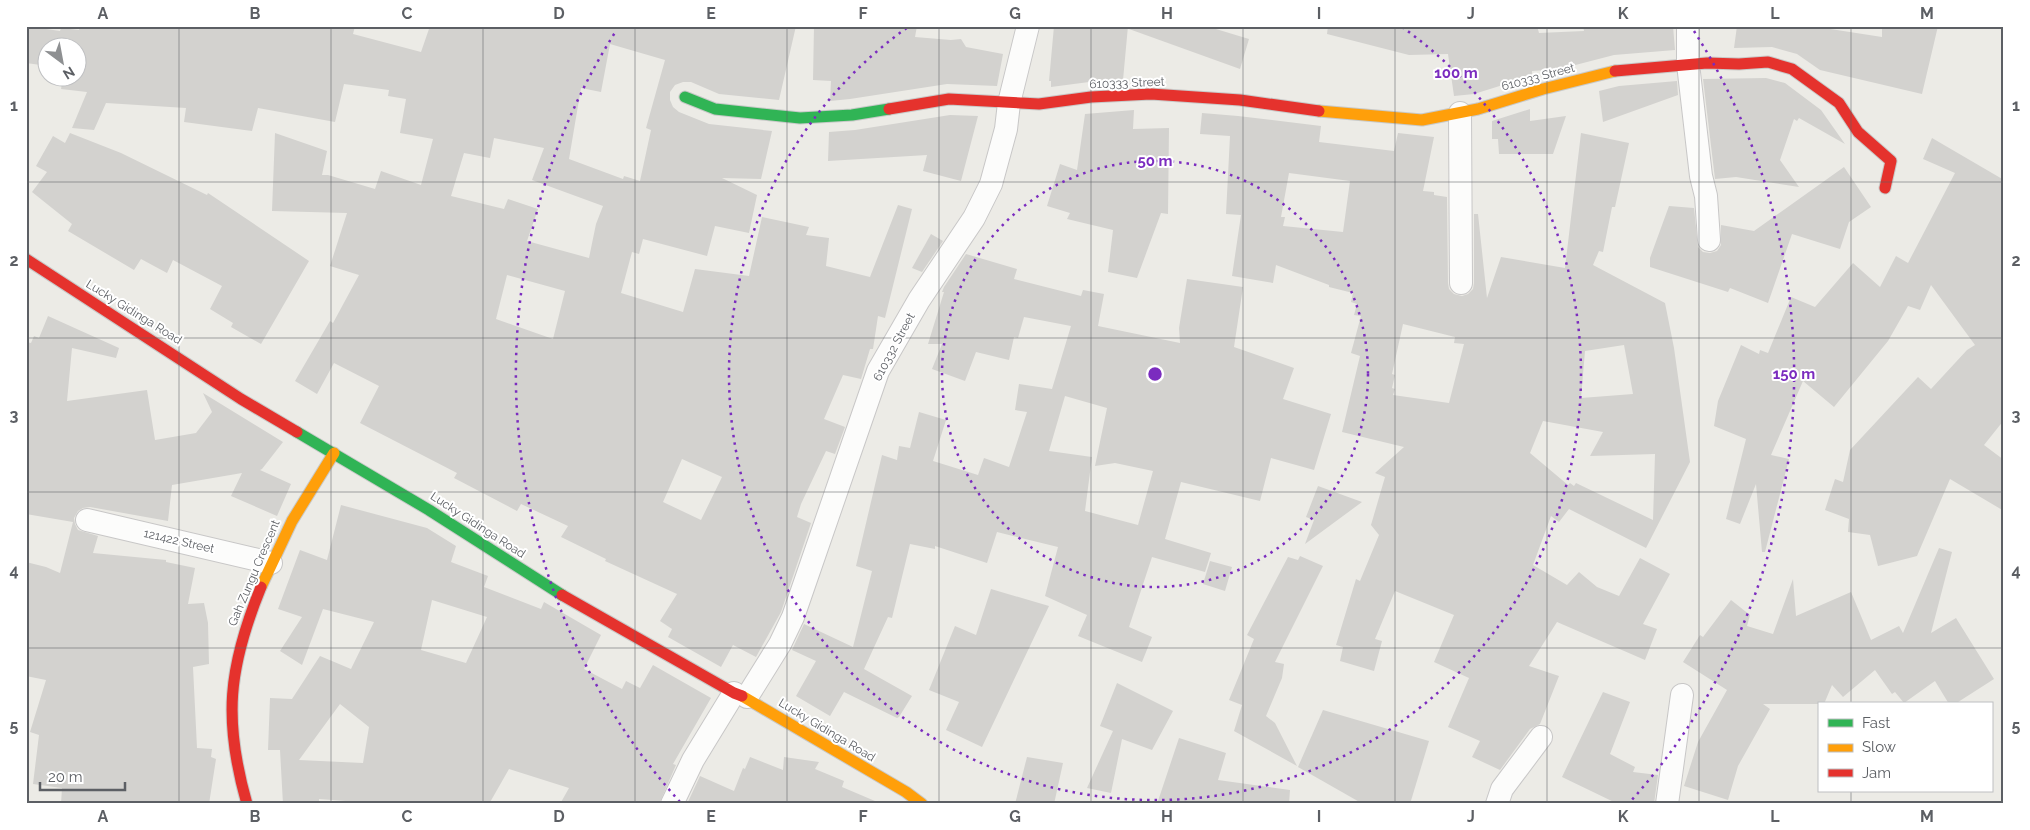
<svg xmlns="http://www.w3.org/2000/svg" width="2030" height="830" font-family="Raleway,sans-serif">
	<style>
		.building { fill: #d3d2cf; fill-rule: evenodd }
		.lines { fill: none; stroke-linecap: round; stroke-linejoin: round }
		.street-casing { stroke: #c8c7c7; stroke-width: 24 }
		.fast-casing { stroke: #c8c9c8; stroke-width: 13 }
		.slow-casing { stroke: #c8c9c8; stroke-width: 13 }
		.jam-casing { stroke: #c8c9c8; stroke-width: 13 }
		.street { stroke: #fcfcfb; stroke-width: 22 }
		.fast { stroke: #30b455; stroke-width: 11 }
		.slow { stroke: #ff9f0a; stroke-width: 11 }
		.jam { stroke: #e5322d; stroke-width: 11 }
		.grid { fill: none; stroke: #5c5f64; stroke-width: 1; stroke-opacity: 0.55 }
		.ring { fill: none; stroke: #7b2cbf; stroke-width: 2.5; stroke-dasharray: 2.5 5 }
		.labels { text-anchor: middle; stroke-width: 4; stroke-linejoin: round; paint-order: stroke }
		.street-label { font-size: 12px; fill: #5c5f64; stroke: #fff }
		.centre { fill: #7b2cbf; stroke: #fff; stroke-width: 2.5 }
		.ring-label { font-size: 15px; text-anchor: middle; font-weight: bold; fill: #7b2cbf; stroke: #fff; stroke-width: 4; stroke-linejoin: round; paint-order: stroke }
		.neatline { fill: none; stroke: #5c5f64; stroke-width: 2 }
		.grid-label { font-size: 16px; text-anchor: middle; font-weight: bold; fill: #5c5f64 }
	</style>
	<rect width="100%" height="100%" fill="#ecebe6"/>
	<g class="building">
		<path d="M26,26L60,31L61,28L79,30L80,26H355L353,34L421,52L430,26H796L779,100L719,94L691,82H683L675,85L670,92V100L673,107L679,112L709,124L772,131L761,179L722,178L757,195L749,233L715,226L707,256L643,239L639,254L632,252L621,293L683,312L695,269L749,276L762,217L809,227L806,235L829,238L826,266L870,277L898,205L912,209L885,318L878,316L873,349H870L861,379L843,375L824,419L845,427L835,454L826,451L801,504L797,517L811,523L781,612L756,657L733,645L721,667L668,637L672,629L660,621L677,594L605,561L606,559L561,537L568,526L521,504L517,511L454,478L457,473L360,423L379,386L334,363L317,394L295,381L330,321L333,323L359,275L330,266L347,213L272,211L275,133L327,151L322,175H328L375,189L381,171L421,185L433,139L400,133L406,99L388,96L389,90L344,84L335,122L258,108L252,131L184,122L186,108L106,103L94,130L72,128L87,92L61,89L63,78H78V48H48V66L26,63ZM610,44L665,60L646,128L651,130L640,181L624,176L623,179L569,159L581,88L601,92ZM494,138L544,148L532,180L603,206L596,224L589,258L527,241L538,209L508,199L504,209L451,196L464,153L490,158ZM507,275L565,291L553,339L496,319ZM682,459L722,477L701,520L663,502Z"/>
		<path d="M814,26H917L915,37L951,40L961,39L966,47L1003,54L997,86L947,84L850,99L830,101L831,81L813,80Z"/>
		<path d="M1054,26H1128L1123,80L1089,82L1051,87V81H1049Z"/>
		<path d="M1130,26H1206L1249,39L1240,69L1129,29Z"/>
		<path d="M1328,26H1537L1539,33L1584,31L1583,26H1673L1675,50L1614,55L1560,69L1532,71V76L1474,94L1454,96L1448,54L1409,55L1327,34Z"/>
		<path d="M1737,26H1811L1882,37V26H1938L1922,94L1820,70L1797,54L1772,47L1734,48Z"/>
		<path d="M1766,78L1785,83L1821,110L1845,144L1799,118L1797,121L1794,119L1780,160L1799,187L1736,177L1715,179L1703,79Z"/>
		<path d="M1677,81L1678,95L1603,122L1599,91L1619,86Z"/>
		<path d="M1530,109V121L1566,116L1553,154H1499L1498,139H1492V121Z"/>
		<path d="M1134,110L1133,129L1169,128L1168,214L1161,213L1137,278L1108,272L1113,230L1067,219L1070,213L1047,206L1060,164L1077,170L1085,114Z"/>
		<path d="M1202,113L1238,116L1321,126L1319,142L1394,151L1398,133L1434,137L1423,191L1434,192V195L1447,197L1448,283L1449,289L1454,294L1462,296L1468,294L1473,289L1474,283V214H1478L1487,298L1501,257L1565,268L1581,133L1629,143L1615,207H1612L1603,252L1599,251L1593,265L1665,303L1674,348L1690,462L1646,548L1569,509L1559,522L1551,516L1533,565L1567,585L1579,572L1597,587L1619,596L1640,558L1670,574L1643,624L1657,629L1645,660L1557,622L1529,666L1559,676L1540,724L1530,729L1500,770L1472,757L1480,741L1448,727L1469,678L1434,662L1454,615L1395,591L1375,639L1382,641L1374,671L1340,661L1343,647L1336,645L1356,579L1360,581L1379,535L1371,525L1385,477L1375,473L1404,447L1342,432L1360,356L1351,353L1361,316L1354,315L1357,304L1351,302L1353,293L1329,287V285L1276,265L1273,283L1232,276L1241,215L1226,214L1230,136L1200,134ZM1289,173L1350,181L1343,232L1283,226L1285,217H1281ZM1403,324L1455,337L1454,343L1464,344L1449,403L1393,395L1395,389L1392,388L1395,375L1392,374ZM1624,345L1633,394L1581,398L1585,351ZM1543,421L1603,432L1590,456L1655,454L1653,520L1576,483L1574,486L1570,483L1568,485L1530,453Z"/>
		<path d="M950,115L978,116L961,181L923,171L927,155L828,161L829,132L855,130Z"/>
		<path d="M70,133L121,153L207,195L208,193L309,261L261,344L231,327L233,323L210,309L222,286L173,260L167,273L141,259L134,270L68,231L72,224L32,192L47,172L36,166L53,136L65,143Z"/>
		<path d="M1932,138L2004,180V420L1984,445L2004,460V511L1950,479L1917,556L1878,566L1870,535L1848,532L1849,519L1825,510L1835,479L1843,482L1850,450L1918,377L1931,389L1967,350L1975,345L1931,285L1920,310L1908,306L1888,341L1834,407L1803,381L1771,455L1789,459L1765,552H1762L1756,484L1740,524L1726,519L1746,439L1714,426L1718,401L1741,345L1759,354L1760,350L1768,353L1791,297L1815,307L1853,263L1880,287L1896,256L1908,263L1955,173L1923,159Z"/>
		<path d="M1844,167L1871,207L1849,222L1840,249L1792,234L1768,303L1730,288L1728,292L1650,267V258L1669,206L1694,208L1698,247L1703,252L1710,253L1717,251L1721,245V225L1754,231Z"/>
		<path d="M931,234L943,241L922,272L912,268Z"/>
		<path d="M966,254L1017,269L1014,279L1081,296L1083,290L1104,294L1098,326L1180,343L1179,328L1187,279L1243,287L1234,347L1294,368L1283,399L1331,414L1314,470L1271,458L1260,501L1181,482L1165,539L1211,553L1205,572L1152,557L1129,627L1152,637L1142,662L1078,636L1087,615L1045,596L1058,547L997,532L987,563L935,546V549L910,544L892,618L888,617L864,669L912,696L899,717L897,718L844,692L830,716L796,696L816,661L792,650L804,624L853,647L872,571L856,566L882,455L897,460L899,446L910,448L919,412L946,420L933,461L978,475L984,458L1009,467L1027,412L1015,410L1019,384L1052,389L1071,326L1024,317L1018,338L1014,337L1009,360L976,352L965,381L932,369L942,344H928L944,292H942L944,287ZM1065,396L1107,408L1095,466L1115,463L1153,471L1138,525L1085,511L1092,457L1049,451Z"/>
		<path d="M48,316L119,348L116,358L72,348L67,401L147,390L155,440L196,433L212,412L203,393L283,442L262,469L260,470L291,484L277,516L231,496L242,473L172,485L168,521L90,507L83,508L78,511L74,518L75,524L78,530L98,536L93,553L166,560V562L195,568L188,604L204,603L208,623L209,664L193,667L197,748L212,749L211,757L216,759L209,804H61L62,788L33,784L39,735L30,732L46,680L26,676V562L46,567L60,573L73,522L26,514V342L31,343L34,336L39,338Z"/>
		<path d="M1318,486L1362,502L1305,544L1314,520L1306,517Z"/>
		<path d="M341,505L427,528L456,546L451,562L488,576L484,587L541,609L544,602L601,635L584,669L622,689L626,681L640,688L653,665L711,698L673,764L676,765L659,804H560L569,788L509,769L489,804H385L319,799V804H283L280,750H268L270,698L292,699L320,656L351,669L374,622L323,609L302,665L280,651L302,617L278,609L300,550L327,560ZM432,600L487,617L466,663L421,650ZM340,704L369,727L363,763L299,760Z"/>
		<path d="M1939,548L1952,552L1931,633L1956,618L1994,679L1955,704H1949L1935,681L1904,703L1895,692L1892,694L1875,670L1843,697L1832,685L1824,704H1763L1770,709L1738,766L1728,800L1684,786L1698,742L1727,690L1683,662L1700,635L1703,637L1731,600L1750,615L1747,626L1773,634L1793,579L1796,616L1851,592L1871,640L1899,626L1903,633Z"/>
		<path d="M1300,556L1323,566L1275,662L1284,664L1282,678L1266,716L1275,723L1297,766L1234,731L1242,705L1229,700L1254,639L1247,635L1288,557L1298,560Z"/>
		<path d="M1210,561L1232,567L1225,591L1203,584Z"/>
		<path d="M991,589L1049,606L982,747L946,730L959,702L929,690L955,626L976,635Z"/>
		<path d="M1117,683L1173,711L1152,750L1122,739L1111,793L1087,788L1113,731L1100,726Z"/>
		<path d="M1603,692L1630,702L1610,754L1635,767L1633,772L1658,775L1654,804H1618L1562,777Z"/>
		<path d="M1323,710L1429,741L1410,804H1363L1298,767Z"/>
		<path d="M1179,738L1226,753L1218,780L1290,790L1289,804H1157Z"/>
		<path d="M750,757L783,770L784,757L819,762L815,769L844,781L842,787L882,804H687L700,776L734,791L743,768L745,769Z"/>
		<path d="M1027,757L1063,763L1054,804H1015Z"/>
	</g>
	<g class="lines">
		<defs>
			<g id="street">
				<path d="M1688,26V64L1701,176L1706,196L1709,240"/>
				<path d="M1460,113L1461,283"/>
				<path d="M87,520L271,563"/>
				<path d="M747,697L780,644L793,617L878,371L919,300L974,218L991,184L1006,129L1009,103L1028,26"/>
				<path d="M672,804L693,760L734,693"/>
				<path d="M1497,804L1502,789L1541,737"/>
				<path d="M1667,804L1682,695"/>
			</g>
			<g id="fast">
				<path d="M685,97L715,109L800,118L852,115L889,109"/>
				<path d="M297,432L429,510L562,595"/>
			</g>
			<g id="slow">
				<path d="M1319,111L1422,120L1478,109L1543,89L1615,71"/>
				<path d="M261,587L292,521L334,453"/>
				<path d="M742,696L906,792L922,804"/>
			</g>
			<g id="jam">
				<path d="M1615,71L1707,63L1739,64L1768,62L1792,69L1839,103L1858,132L1891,161L1885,188"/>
				<path d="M889,109L949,99L1039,104L1091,97L1151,94L1240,100L1319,111"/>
				<path d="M26,259L241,399L297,432"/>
				<path d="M562,595L734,693L742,696"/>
				<path d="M247,804C223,720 228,668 261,587"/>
			</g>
		</defs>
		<use href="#street" class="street-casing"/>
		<use href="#fast" class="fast-casing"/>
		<use href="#slow" class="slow-casing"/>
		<use href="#jam" class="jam-casing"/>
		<use href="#street" class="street"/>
		<use href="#fast" class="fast"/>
		<use href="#slow" class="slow"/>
		<use href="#jam" class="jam"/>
	</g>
	<path class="grid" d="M179,26V804M331,26V804M483,26V804M635,26V804M787,26V804M939,26V804M1091,26V804M1243,26V804M1395,26V804M1547,26V804M1699,26V804M1851,26V704M26,182H2004M26,338H2004M26,492H2004M26,648H2004M1851,791V804"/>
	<g class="ring">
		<circle cx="1155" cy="374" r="213"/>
		<path d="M1402 27A426 426 0 1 1 908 27"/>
		<path d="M680 802A639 639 0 0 1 616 31M1694 31A639 639 0 0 1 1630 802"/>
	</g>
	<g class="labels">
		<g class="street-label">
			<text transform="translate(1538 77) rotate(-15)" y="4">610333 Street</text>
			<text transform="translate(1127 83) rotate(-2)" y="4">610333 Street</text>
			<text transform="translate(134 312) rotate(32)" y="4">Lucky Gidinga Road</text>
			<text transform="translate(894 347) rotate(-62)" y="4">610332 Street</text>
			<text transform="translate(478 525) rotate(33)" y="4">Lucky Gidinga Road</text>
			<text transform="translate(179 541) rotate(13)" y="4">121422 Street</text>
			<text transform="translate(254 573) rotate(-67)" y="4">Gah Zungu Crescent</text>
			<text transform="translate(827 730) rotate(31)" y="4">Lucky Gidinga Road</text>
		</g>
	</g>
	<circle cx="1155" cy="374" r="8" class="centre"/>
	<g class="ring-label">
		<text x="1456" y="78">100 m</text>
		<text x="1155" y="166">50 m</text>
		<text x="1794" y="379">150 m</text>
	</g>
	<rect width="2030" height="830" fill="none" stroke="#ffffff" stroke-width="55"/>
	<rect x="1818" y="702" width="175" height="90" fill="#ffffff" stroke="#bebfc1"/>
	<rect x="1828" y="719" width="25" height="8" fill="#30b455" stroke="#bebfc1"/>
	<text x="1862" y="728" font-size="15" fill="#5c5f64">Fast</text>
	<rect x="1828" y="744" width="25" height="8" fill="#ff9f0a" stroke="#bebfc1"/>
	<text x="1862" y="752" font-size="15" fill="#5c5f64">Slow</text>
	<rect x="1828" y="769" width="25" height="8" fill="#e5322d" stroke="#bebfc1"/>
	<text x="1862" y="778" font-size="15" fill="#5c5f64">Jam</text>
	<g transform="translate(62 62) rotate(148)"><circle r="24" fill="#ffffff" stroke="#bebfc1"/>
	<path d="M0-4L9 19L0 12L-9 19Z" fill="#8e9092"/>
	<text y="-8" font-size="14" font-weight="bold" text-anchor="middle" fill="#5c5f64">N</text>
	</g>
	<path d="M40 782v8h85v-8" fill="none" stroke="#5c5f64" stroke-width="2.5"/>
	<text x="48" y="782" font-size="15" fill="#5c5f64" stroke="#ffffff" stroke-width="4" paint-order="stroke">20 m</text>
	<rect x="28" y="28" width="1974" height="774" class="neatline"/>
	<g class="grid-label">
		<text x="103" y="19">A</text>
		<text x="255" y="19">B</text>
		<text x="407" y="19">C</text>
		<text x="559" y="19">D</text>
		<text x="711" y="19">E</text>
		<text x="863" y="19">F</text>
		<text x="1015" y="19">G</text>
		<text x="1167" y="19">H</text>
		<text x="1319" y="19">I</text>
		<text x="1471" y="19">J</text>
		<text x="1623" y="19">K</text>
		<text x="1775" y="19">L</text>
		<text x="1927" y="19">M</text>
		<text x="14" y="111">1</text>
		<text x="2016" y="111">1</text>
		<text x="14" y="266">2</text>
		<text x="2016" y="266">2</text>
		<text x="14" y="421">3</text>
		<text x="2016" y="421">3</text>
		<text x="14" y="576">4</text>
		<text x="2016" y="576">4</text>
		<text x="14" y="731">5</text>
		<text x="2016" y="731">5</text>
		<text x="103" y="822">A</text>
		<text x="255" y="822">B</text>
		<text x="407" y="822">C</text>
		<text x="559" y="822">D</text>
		<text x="711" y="822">E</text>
		<text x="863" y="822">F</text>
		<text x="1015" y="822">G</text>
		<text x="1167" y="822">H</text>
		<text x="1319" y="822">I</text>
		<text x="1471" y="822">J</text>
		<text x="1623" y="822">K</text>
		<text x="1775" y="822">L</text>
		<text x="1927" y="822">M</text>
	</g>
</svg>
